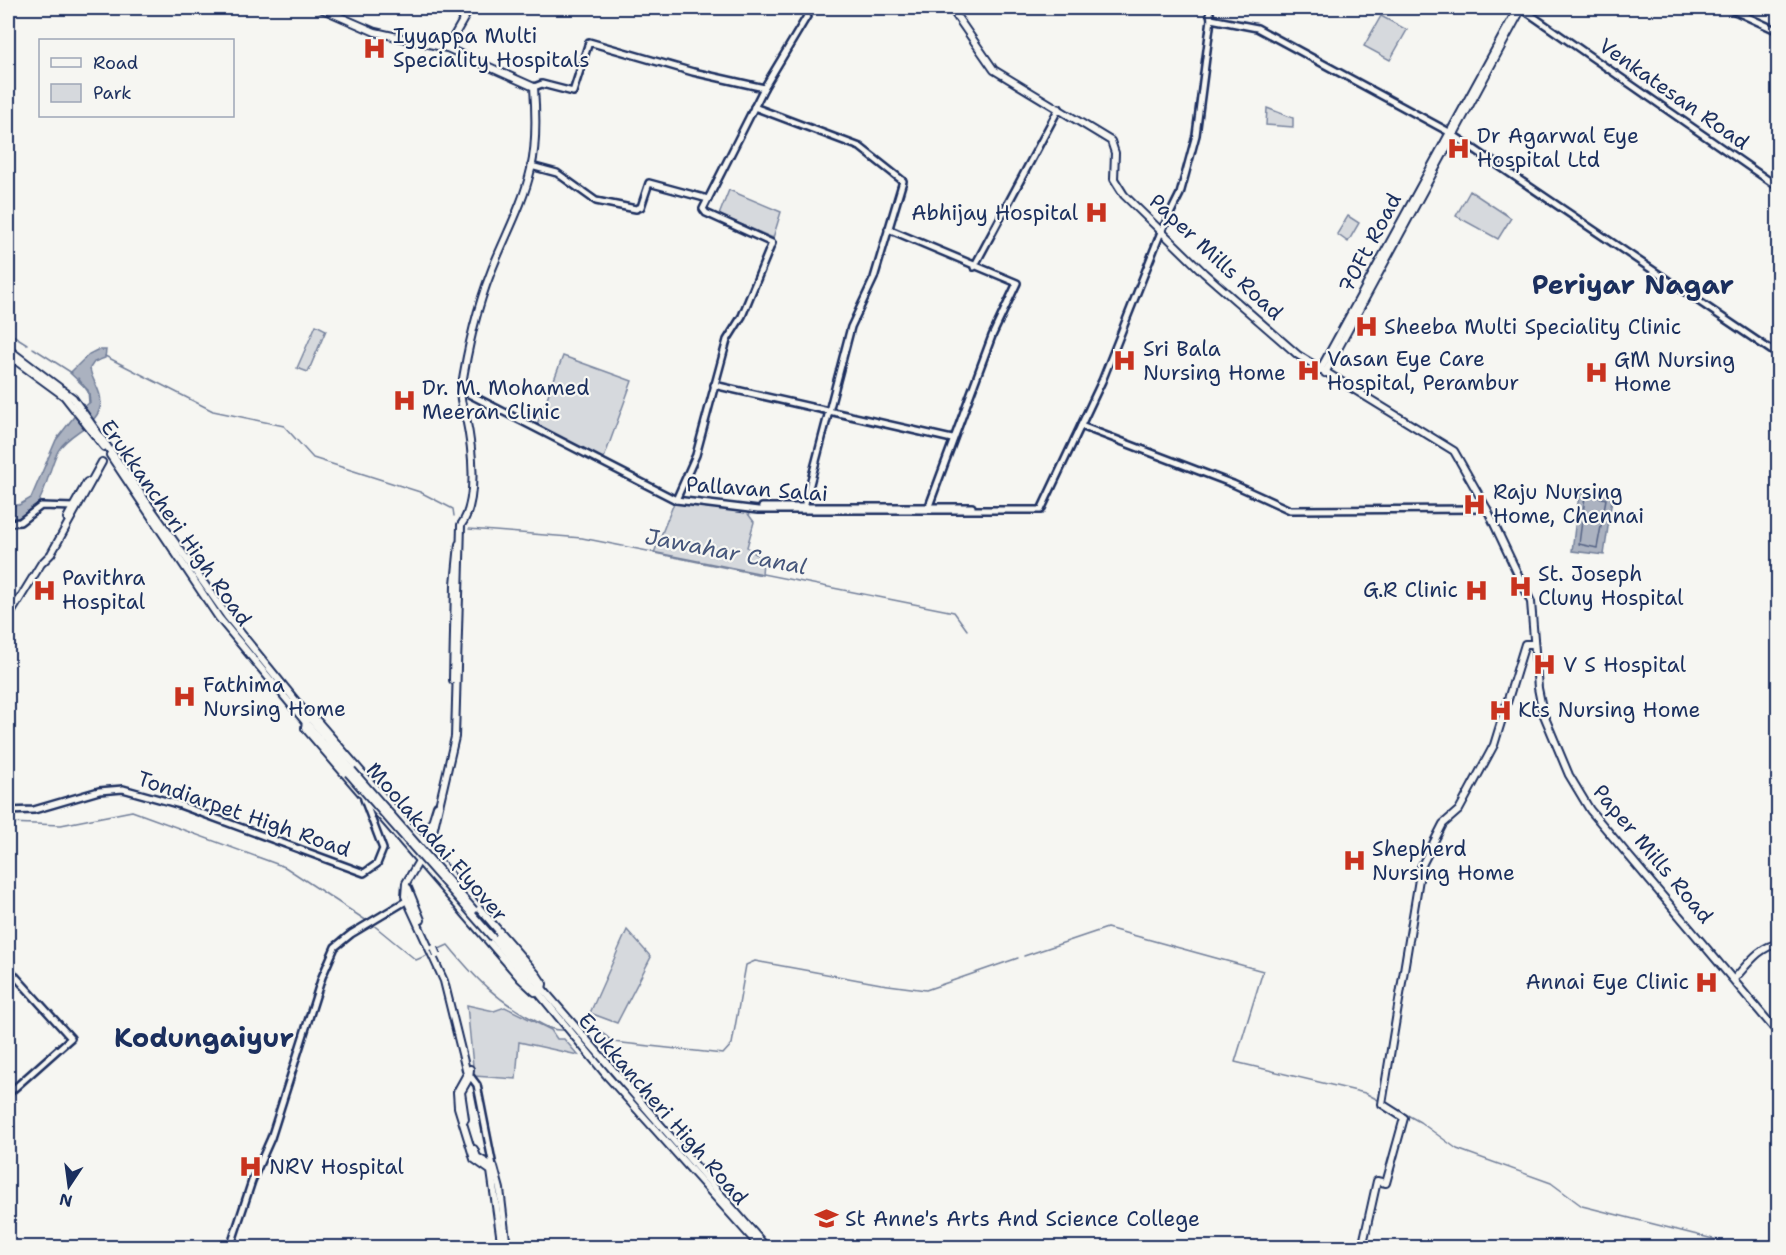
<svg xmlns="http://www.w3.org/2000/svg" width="1786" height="1255" font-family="'Shantell Sans',sans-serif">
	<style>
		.green { fill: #d6d9dd; stroke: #78849e; stroke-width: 1.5 }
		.water { fill: #abb2c0; stroke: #717e99; stroke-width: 1.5 }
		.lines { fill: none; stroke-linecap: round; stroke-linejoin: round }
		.shore { stroke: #556385; stroke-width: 1.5 }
		.stream { stroke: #717e99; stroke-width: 1.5 }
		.tertiary-casing { stroke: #1b2f5e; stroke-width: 10 }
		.secondary-casing { stroke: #1b2f5e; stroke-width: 10 }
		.primary-casing { stroke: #1b2f5e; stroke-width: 10 }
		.tertiary { stroke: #f6f6f2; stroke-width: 5 }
		.secondary { stroke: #f6f6f2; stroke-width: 6 }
		.primary { stroke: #f6f6f2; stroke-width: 6 }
		.primary-bridge-casing { stroke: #1b2f5e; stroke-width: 10; stroke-linecap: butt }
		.primary-bridge { stroke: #f6f6f2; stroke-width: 6 }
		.labels { text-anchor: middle; stroke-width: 4.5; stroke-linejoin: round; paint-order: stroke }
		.poi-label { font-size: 21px; fill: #1b2f5e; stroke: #f6f6f2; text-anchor: start }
		.street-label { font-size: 21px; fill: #1b2f5e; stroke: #f6f6f2 }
		.water-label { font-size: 22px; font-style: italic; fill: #46567b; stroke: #f6f6f2 }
		.district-label { font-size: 27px; font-weight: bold; fill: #1b2f5e; stroke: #f6f6f2 }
	</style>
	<rect width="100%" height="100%" fill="#f6f6f2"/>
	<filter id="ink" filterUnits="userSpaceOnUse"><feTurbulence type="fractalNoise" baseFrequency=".0167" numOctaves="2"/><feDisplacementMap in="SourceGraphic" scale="12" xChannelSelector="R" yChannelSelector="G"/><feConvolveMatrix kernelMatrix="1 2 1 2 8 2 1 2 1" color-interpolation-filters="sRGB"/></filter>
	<g filter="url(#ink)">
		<g class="green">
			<path d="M1381,16L1407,30L1390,60L1364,46Z"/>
			<path d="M1267,108L1293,118V127L1266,125Z"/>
			<path d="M729,190L781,212L773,238L719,215Z"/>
			<path d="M1470,191L1511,218L1498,239L1456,216Z"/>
			<path d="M1348,216L1359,223L1348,242L1337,234Z"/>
			<path d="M316,325L326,330L308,372L297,368Z"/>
			<path d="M563,356L632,381L603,461L536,427Z"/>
			<path d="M674,503L746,511L754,522L747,547L763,560L762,575L654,553Z"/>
			<path d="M627,930L651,957L617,1023L590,1013Z"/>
			<path d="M467,1005L494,1011L505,1007L551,1030L557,1039H564L578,1055L519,1042L516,1079L474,1076Z"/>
		</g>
		<g class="water">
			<path d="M97,350H106L105,358L94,362L90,368C91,381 104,392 100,408C95,427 68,433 58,451C44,477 46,520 8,521V505H19L31,498L56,440L76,414L89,403L88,390L70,373L89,354Z"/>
			<path d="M1580,487L1613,492L1604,555L1572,551Z"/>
		</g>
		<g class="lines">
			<path class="shore" d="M1588,494L1606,499L1597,548L1579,544L1585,497Z"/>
			<g class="stream">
				<path d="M8,332L27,344"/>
				<path d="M33,348L72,373"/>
				<path d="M105,356L213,411L284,426L313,458L420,492L453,509L454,516"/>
				<path d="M78,378L89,393L90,403"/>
				<path d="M469,529L582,538L954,612L967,630"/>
				<path d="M8,823L61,825L132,811L285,867L367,921"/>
				<path d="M371,923L416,960L430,954"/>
				<path d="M437,950L448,945C475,978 496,1000 534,1020C545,1026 552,1031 564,1030"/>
				<path d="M1024,956L1107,928L1263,971L1235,1062L1365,1093L1380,1101"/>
				<path d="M581,1027L598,1029L613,1042L723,1054L732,1044L746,965L755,961L881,984L926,990L1018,958"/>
				<path d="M1393,1107L1420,1122L1457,1149L1551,1183L1582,1206L1749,1248"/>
			</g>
			<defs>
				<g id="tertiary">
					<path d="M1521,8L1778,187"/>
					<path d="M1728,8L1778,31"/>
					<path d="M1211,19L1257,28L1449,132L1778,355"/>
					<path d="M534,87L542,84L573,92L589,42L693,72L764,88"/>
					<path d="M754,107L860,147L903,181L874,278L851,327L804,507"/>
					<path d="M531,166L557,173L596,201L636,209L641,207L649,183L708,199"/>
					<path d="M888,229L1017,283L992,336L929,506"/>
					<path d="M974,267L1059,108"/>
					<path d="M714,385L952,439"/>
					<path d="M461,390L676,500L758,510H1041L1102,381L1161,232L1180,194L1196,135L1211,19L1209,8"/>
					<path d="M1081,426L1233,484L1290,510L1487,509"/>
					<path d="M676,500L696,455L727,340L742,316L772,243L706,213L703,209L764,88L812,8"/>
					<path d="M762,507H972"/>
					<path d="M8,523L20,522L41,506L74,507"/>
					<path d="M8,811L34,810L99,791L123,789L177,804L364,873L377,864L383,849L364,799"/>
					<path d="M8,968L71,1038L8,1094"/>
					<path d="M468,1073L477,1085L493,1166"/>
					<path d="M230,1248L252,1181L271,1138L322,977L335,947L351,934L406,901"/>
				</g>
				<g id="secondary">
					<path d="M320,8L375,32L447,48"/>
					<path d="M951,8L994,70L1111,141L1115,153L1114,179L1124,195L1204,273L1298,355L1454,451L1487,509L1531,602L1538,688L1543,713L1569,775L1590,810L1778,1033"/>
					<path d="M1320,370L1518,8"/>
					<path d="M1325,373L1522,8"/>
					<path d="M67,518L87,482"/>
					<path d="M8,618L41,564L51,554L102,462"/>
					<path d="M1735,978C1747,965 1760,946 1778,944"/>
					<path d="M1362,1248L1377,1181L1386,1183L1404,1118L1382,1104L1421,867L1443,824L1459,810L1494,745L1525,644H1534"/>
				</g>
				<g id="primary">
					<path d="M8,349L73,398L227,616L352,770"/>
					<path d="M8,355L64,396L104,447"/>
					<path d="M110,455L219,618L348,773"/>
					<path d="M453,680L455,584L459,544"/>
					<path d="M307,716H313L537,975L543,984L542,989"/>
					<path d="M306,721L305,728L520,978L535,992"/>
					<path d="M422,842L428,835L437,806"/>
					<path d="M429,849L455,737L461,525C479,501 472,446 466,418C464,408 459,402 461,391C467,351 476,310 491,272C504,238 523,205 531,169C537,143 536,114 534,87L447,48L470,8"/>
					<path d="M419,861L406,883L405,896L444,981L467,1074L457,1092L458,1107L474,1159L491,1171L502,1248"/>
					<path d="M408,888L421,920"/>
					<path d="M496,935L767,1248"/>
					<path d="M495,940L608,1077L761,1248"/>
					<path d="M465,1119L461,1092L469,1078L470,1069"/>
					<path d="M474,1149L477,1157L494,1167L500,1189L507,1248"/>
				</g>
			</defs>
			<use href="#tertiary" class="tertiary-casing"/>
			<use href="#secondary" class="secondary-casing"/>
			<use href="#primary" class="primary-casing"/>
			<use href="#tertiary" class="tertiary"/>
			<use href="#secondary" class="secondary"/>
			<use href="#primary" class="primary"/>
			<defs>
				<g id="primary-bridge">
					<path d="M352,770L474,910"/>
					<path d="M348,773L493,938"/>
					<path d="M434,948L437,955"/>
				</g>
			</defs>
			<use href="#primary-bridge" class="primary-bridge-casing"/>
			<use href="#primary-bridge" class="primary-bridge"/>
		</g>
	</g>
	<defs>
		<symbol id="hospital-bare" viewBox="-9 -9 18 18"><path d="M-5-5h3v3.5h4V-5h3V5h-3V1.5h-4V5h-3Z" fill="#c8321e" stroke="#f6f6f2" stroke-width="2.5" paint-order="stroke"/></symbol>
		<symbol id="university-bare" viewBox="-9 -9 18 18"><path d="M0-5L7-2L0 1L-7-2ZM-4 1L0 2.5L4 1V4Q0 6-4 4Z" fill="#c8321e" stroke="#f6f6f2" stroke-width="2.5" paint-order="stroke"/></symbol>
	</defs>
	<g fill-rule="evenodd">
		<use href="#hospital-bare" x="358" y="32" width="33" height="33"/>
		<use href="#hospital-bare" x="1442" y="132" width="33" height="33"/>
		<use href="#hospital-bare" x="1080" y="196" width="33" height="33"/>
		<use href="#hospital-bare" x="1350" y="310" width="33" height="33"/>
		<use href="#hospital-bare" x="1108" y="344" width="33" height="33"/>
		<use href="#hospital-bare" x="1292" y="354" width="33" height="33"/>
		<use href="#hospital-bare" x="1580" y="356" width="33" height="33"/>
		<use href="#hospital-bare" x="388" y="384" width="33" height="33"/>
		<use href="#hospital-bare" x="1458" y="488" width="33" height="33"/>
		<use href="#hospital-bare" x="1504" y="570" width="33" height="33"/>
		<use href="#hospital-bare" x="28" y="574" width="33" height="33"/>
		<use href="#hospital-bare" x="1460" y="574" width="33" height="33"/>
		<use href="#hospital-bare" x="1528" y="648" width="33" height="33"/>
		<use href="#hospital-bare" x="168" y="680" width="33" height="33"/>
		<use href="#hospital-bare" x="1484" y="694" width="33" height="33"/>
		<use href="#hospital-bare" x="1338" y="844" width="33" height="33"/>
		<use href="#hospital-bare" x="1690" y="966" width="33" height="33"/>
		<use href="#hospital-bare" x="234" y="1150" width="33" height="33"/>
		<use href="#university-bare" x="810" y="1202" width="33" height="33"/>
	</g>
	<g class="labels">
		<g class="poi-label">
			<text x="393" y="43">Iyyappa Multi<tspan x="393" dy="24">Speciality Hospitals</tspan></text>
			<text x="1477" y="143">Dr Agarwal Eye<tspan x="1477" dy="24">Hospital Ltd</tspan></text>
			<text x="1078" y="220" text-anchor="end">Abhijay Hospital</text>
			<text x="1384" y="334">Sheeba Multi Speciality Clinic</text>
			<text x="1143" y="356">Sri Bala<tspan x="1143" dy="24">Nursing Home</tspan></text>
			<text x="1327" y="366">Vasan Eye Care<tspan x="1327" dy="24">Hospital, Perambur</tspan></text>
			<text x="1614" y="367">GM Nursing<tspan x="1614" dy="24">Home</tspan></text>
			<text x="422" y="395">Dr. M. Mohamed<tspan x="422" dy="24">Meeran Clinic</tspan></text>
			<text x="1493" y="499">Raju Nursing<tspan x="1493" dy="24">Home, Chennai</tspan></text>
			<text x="1538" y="581">St. Joseph<tspan x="1538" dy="24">Cluny Hospital</tspan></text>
			<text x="62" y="585">Pavithra<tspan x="62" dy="24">Hospital</tspan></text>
			<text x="1458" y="597" text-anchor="end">G.R Clinic</text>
			<text x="1563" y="672">V S Hospital</text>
			<text x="203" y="692">Fathima<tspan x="203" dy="24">Nursing Home</tspan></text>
			<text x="1518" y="717">Kts Nursing Home</text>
			<text x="1372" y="856">Shepherd<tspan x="1372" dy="24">Nursing Home</tspan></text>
			<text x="1689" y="989" text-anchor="end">Annai Eye Clinic</text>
			<text x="269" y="1174">NRV Hospital</text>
			<text x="845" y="1226">St Anne's Arts And Science College</text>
		</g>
		<g class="street-label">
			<text transform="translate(1674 94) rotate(35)" y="7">Venkatesan Road</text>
			<text transform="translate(1370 243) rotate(-62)" y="7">70Ft Road</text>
			<text transform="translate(1216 257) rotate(43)" y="7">Paper Mills Road</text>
			<text transform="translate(757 489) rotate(4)" y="7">Pallavan Salai</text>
			<text transform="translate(176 523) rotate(55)" y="7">Erukkancheri High Road</text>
			<text transform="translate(244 814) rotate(19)" y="7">Tondiarpet High Road</text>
			<text transform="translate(437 842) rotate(49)" y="7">Moolakadai Flyover</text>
			<text transform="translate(1653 854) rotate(50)" y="7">Paper Mills Road</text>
			<text transform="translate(663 1109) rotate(49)" y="7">Erukkancheri High Road</text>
		</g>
		<g class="water-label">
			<text transform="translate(726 551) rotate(11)" y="8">Jawahar Canal</text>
		</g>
		<g class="district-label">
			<text x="1633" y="294">Periyar Nagar</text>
			<text x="204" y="1047">Kodungaiyur</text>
		</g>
	</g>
	<rect width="1786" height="1255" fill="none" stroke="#f6f6f2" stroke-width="30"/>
	<rect x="15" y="15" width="1756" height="1225" fill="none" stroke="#1b2f5e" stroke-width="2" filter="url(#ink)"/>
	<rect x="39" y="39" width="195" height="78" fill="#f6f6f2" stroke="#9ea6b7" stroke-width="1.5"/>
	<rect x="51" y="58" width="30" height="9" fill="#f6f6f2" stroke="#9ea6b7" stroke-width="1.5"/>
	<text x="93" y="69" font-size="18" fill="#1b2f5e">Road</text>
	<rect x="51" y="84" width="30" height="18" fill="#d6d9dd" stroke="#9ea6b7" stroke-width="1.5"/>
	<text x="93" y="99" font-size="18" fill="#1b2f5e">Park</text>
	<g transform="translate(69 1186) rotate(193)" stroke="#f6f6f2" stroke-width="4.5" paint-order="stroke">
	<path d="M0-4.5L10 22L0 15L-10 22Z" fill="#1b2f5e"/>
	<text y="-9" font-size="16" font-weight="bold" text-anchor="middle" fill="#1b2f5e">N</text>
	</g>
</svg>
